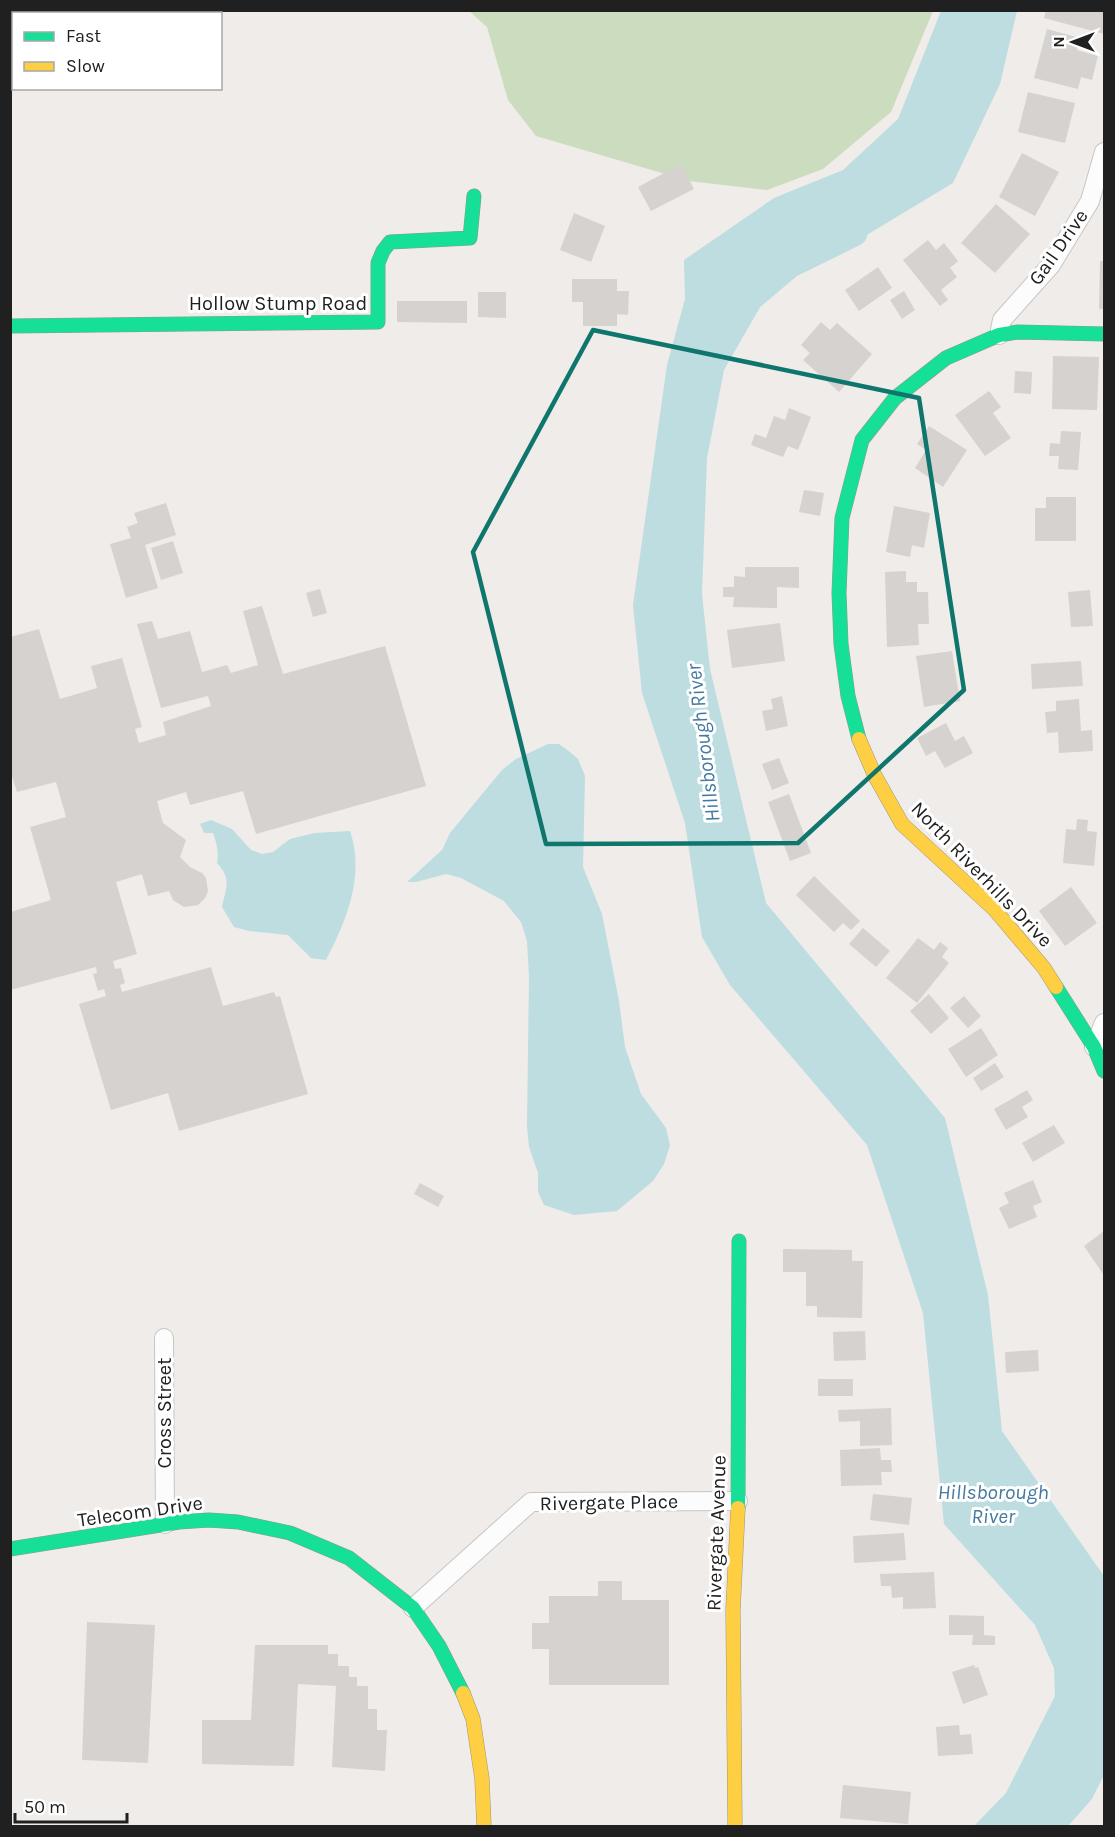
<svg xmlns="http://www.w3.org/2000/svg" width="1115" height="1837" font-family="Karla,sans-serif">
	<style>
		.forest { fill: #cbddbe }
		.water { fill: #bddde1 }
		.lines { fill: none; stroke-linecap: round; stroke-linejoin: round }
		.river { stroke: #bddde1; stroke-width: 27 }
		.building { fill: #d6d2d0 }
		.street-casing { stroke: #c7c6c5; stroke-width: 20 }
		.fast-casing { stroke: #999880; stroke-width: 15 }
		.slow-casing { stroke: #999880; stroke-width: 15 }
		.street { stroke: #fdfcfc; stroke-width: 18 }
		.fast { stroke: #16e098; stroke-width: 14 }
		.slow { stroke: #ffcf43; stroke-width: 14 }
		.marked { fill: none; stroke: #0f766e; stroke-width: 4.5; stroke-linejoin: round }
		.labels { text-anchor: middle; stroke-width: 6; stroke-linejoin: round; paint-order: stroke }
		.street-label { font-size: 20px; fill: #202020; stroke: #fff }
		.water-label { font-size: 21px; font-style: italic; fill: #4579a1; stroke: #fff }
	</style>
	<rect width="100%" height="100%" fill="#efece9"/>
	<path class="forest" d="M469,11H933L891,112L823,169L767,190L689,181L536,136L508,100L487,27Z"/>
	<g class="water">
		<path d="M941,11H1017L1000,84L953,183L850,245L791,253L724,370L707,458L702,594L710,669L766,903L945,1118L988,1295L1002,1431L1104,1576V1775L1092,1799L1068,1826H974L1006,1793L1055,1696L1054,1668L1035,1625L944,1524L923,1313L867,1145L730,985L702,937L685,823L642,693L633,605L667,365L685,299L684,260L774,198L843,170L898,119Z"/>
		<path d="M548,744H559L570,752L578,759L585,776L583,867L602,914L619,1001L625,1047L641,1094L666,1128L670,1145L664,1164L653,1181L617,1211L574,1215L544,1205L538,1192V1173L529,1147L527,1126L529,977L527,941L521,922L504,901L461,878L446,874L416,882H407L442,850L450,833L502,770L516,759Z"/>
		<path d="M211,820L232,829L251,850L262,854L273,852L290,839L315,833L350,831C365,875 347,920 326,960L311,958L288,935L249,931L234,927L222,907C226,887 232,879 217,863C219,852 217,844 213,833H204L200,824Z"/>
	</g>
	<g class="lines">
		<path class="river" d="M750,298L789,265L854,233"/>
	</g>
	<g class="building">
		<path d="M1046,10L1104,12V34L1044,18Z"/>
		<path d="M1047,29L1080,38L1077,50L1098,56L1092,80L1081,77L1078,89L1034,78Z"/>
		<path d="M1028,92L1075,103L1065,143L1018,132Z"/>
		<path d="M1022,153L1059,172L1035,216L999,197Z"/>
		<path d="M681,164L694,189L651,211L638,187Z"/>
		<path d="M996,204L1030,234L995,273L961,243Z"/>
		<path d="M574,213L605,226L591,262L560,250Z"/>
		<path d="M928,240L936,250L944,243L958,261L950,268L957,277L941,290L948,300L940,306L903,260Z"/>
		<path d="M1100,261H1104V309H1099Z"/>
		<path d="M878,267L892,288L859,311L845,290Z"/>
		<path d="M572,279H617V291H629L628,315L617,314V326H583V302H572Z"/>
		<path d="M904,291L915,310L902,319L890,300Z"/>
		<path d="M478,292H506V318L478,317Z"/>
		<path d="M397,301H467V323L397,322Z"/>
		<path d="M821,322L830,330L837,323L872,354L839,392L803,360L810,353L801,345Z"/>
		<path d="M1053,356L1099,357L1097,410L1052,409Z"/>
		<path d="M1015,371L1032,372L1031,394L1014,393Z"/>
		<path d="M989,391L1001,407L993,413L1011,438L985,456L955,415Z"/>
		<path d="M789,408L811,417L798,450L788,446L783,457L751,445L755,434L766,438L774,416L785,420Z"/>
		<path d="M929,426L967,450L943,487L915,468L926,450L917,444Z"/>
		<path d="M1061,431L1081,432L1078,470L1058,469L1059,456H1049L1050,443L1060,444Z"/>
		<path d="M804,490L824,493L820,516L799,512Z"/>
		<path d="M1046,497H1076V541H1035V508H1046Z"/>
		<path d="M166,503L176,535L145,545L158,588L126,598L110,544L131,538L127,527L138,523L134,513Z"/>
		<path d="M894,506L930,513L924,548L912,545L910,557L886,552Z"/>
		<path d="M173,541L183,573L161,580L151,548Z"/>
		<path d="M745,567H799V588L777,587V608L733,607L734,597H723V587H734V576L745,577Z"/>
		<path d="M906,571V582H917V592H928L929,624H918L919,645L887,647L885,572Z"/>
		<path d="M320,589L327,613L313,617L306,593Z"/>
		<path d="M1090,590L1093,626L1071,627L1068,592Z"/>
		<path d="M262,606L283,674L385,646L426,786L256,834L243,791L190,805L186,792L157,801L163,823L186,840L180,857L190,867L202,873L206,878L208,891L205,898L198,905L184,907L173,900L169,891L148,896L142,874L116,882L137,954L113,961L115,969L121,968L125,983L120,985L122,992L211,967L223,1006L274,992L276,997L280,996L308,1094L179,1131L168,1093L111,1110L79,1004L106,996L104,989L98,991L93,974L97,973L96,967L10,990V912L51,900L30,827L66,817L56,782L17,792L10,770V637L39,629L60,699L97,688L91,666L122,658L142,727L135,729L139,743L166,735L163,722L211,706L208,696L161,708L137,624L152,621L158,639L190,631L202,672L227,665L231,673L258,665L243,611Z"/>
		<path d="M780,623L785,661L732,668L727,630Z"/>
		<path d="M952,651L960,701L924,707L916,656Z"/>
		<path d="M1081,661L1083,686L1032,689L1031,664Z"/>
		<path d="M782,696L788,726L766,731L762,711L773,709L771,699Z"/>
		<path d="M1079,699L1081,731L1092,730L1093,751L1059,753L1058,732L1047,733L1045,712L1056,711V701Z"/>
		<path d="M946,723L955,741L964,736L973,753L945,768L935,751L926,756L917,738Z"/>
		<path d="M779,758L789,783L772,790L762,764Z"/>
		<path d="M789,794L811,853L790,861L768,802Z"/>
		<path d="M1077,819L1088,820L1087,831L1097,832L1094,866L1063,863L1066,829L1076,830Z"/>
		<path d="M814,876L860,921L851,930L843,923L834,932L796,895Z"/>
		<path d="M1071,887L1097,923L1065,946L1039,911Z"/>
		<path d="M863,928L890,951L876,967L849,944Z"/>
		<path d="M918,938L934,950L940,942L948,948L942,957L949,963L917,1003L886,978Z"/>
		<path d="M929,994L949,1018L931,1034L910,1011Z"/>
		<path d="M964,996L981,1016L968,1028L950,1008Z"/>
		<path d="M981,1028L998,1055L966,1077L948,1049Z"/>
		<path d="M995,1063L1004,1077L981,1091L973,1078Z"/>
		<path d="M1027,1090L1033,1100L1022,1107L1028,1117L1006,1130L994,1109Z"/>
		<path d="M1054,1125L1065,1143L1033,1162L1022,1143Z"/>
		<path d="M1033,1180L1042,1202L1033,1206L1037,1217L1009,1229L999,1208L1009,1203L1004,1193Z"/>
		<path d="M420,1183L444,1196L438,1207L414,1194Z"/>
		<path d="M1104,1231V1273L1103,1274L1084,1246Z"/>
		<path d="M783,1249L852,1250V1261H863L862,1318L817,1317V1306H806V1272H783Z"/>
		<path d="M865,1331L866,1360L834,1361L833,1332Z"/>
		<path d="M1038,1350L1039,1371L1006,1373L1005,1352Z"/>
		<rect x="818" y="1379" width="35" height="17"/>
		<path d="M891,1408L892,1445L860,1446V1421L839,1422L838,1410Z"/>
		<path d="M880,1448L881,1460H891L892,1472H881L882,1485L841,1486L840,1450Z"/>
		<path d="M873,1494L912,1498L909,1525L870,1520Z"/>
		<path d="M904,1533L906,1560L854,1563L853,1536Z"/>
		<path d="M934,1572L936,1608L903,1609V1597L892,1598L891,1586H881L880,1574Z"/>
		<path d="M598,1581H622V1600H669V1685H549V1649H532V1623H549V1596H598Z"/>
		<path d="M949,1615L984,1616V1635L995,1636V1645H972L973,1635H949Z"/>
		<path d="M87,1622L155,1625L148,1763L82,1760Z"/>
		<path d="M255,1645H328V1654H338V1666H349V1677H357V1686H368V1709H377V1730H387L385,1771L332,1767L336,1686L298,1684L294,1766L202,1764V1720H251Z"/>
		<path d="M974,1665L975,1668L978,1667L988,1695L963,1704L952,1672Z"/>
		<path d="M959,1725L960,1735L971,1734L973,1754L938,1756L936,1727Z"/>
		<path d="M843,1785L911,1792L908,1824L840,1818Z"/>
	</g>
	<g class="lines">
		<defs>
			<g id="street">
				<path d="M999,335L1002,320L1051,265L1090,201L1104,152"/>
				<path d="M1094,1047L1104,1023"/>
				<path d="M164,1338L165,1524"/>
				<path d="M413,1608L531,1502L738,1501"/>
			</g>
			<g id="fast">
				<path d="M10,326L378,322V263L383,251L390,242L470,238L474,196"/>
				<path d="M859,739L848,696L841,644L839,593L842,518L862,440L895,398L946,358L999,335L1018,332L1104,334"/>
				<path d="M1056,987L1094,1047L1104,1071"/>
				<path d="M738,1508L739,1241"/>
				<path d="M10,1549L179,1522L209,1520L238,1522L290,1533L349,1558L413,1608L439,1646L463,1693"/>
			</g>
			<g id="slow">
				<path d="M859,739L875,776L902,824L994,909L1044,968L1056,987"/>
				<path d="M463,1693L473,1719L482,1779L484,1826"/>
				<path d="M735,1826L733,1610L738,1508"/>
			</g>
		</defs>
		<use href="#street" class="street-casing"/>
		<use href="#fast" class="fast-casing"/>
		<use href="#slow" class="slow-casing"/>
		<use href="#street" class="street"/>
		<use href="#fast" class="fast"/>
		<use href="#slow" class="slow"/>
	</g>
	<path class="marked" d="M593,330L919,398L964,690L798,843L546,844L473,552Z"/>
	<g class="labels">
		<g class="street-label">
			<text transform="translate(1058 247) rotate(-55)" y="7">Gail Drive</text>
			<text x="278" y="310">Hollow Stump Road</text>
			<text transform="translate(982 874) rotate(46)" y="7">North Riverhills Drive</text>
			<text transform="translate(164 1413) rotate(-90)" y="7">Cross Street</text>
			<text transform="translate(609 1502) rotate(-1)" y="7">Rivergate Place</text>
			<text transform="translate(140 1511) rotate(-8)" y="7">Telecom Drive</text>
			<text transform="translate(716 1533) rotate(-88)" y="7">Rivergate Avenue</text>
		</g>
		<g class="water-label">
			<text transform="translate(703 743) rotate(-97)" y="7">Hillsborough River</text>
			<text x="993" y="1499">Hillsborough<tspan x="993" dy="24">River</tspan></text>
		</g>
	</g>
	<rect width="1115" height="1837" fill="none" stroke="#202020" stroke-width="24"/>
	<rect x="12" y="12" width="210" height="78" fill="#ffffff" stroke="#a6a6a6" stroke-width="1.5"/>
	<rect x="24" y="32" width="30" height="9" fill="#16e098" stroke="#a6a6a6" stroke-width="1.5"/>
	<text x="66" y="42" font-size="18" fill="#202020">Fast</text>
	<rect x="24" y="62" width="30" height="9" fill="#ffcf43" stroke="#a6a6a6" stroke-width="1.5"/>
	<text x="66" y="72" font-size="18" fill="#202020">Slow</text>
	<g transform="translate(1073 42) rotate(270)" stroke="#ffffff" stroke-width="4.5" paint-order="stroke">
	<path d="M0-4.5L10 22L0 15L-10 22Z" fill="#202020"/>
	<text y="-9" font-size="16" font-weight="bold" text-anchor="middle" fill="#202020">N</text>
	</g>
	<path d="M15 1813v9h112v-9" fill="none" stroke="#202020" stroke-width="3"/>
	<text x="24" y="1813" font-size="18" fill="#202020" stroke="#ffffff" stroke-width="4.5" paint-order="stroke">50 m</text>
</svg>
